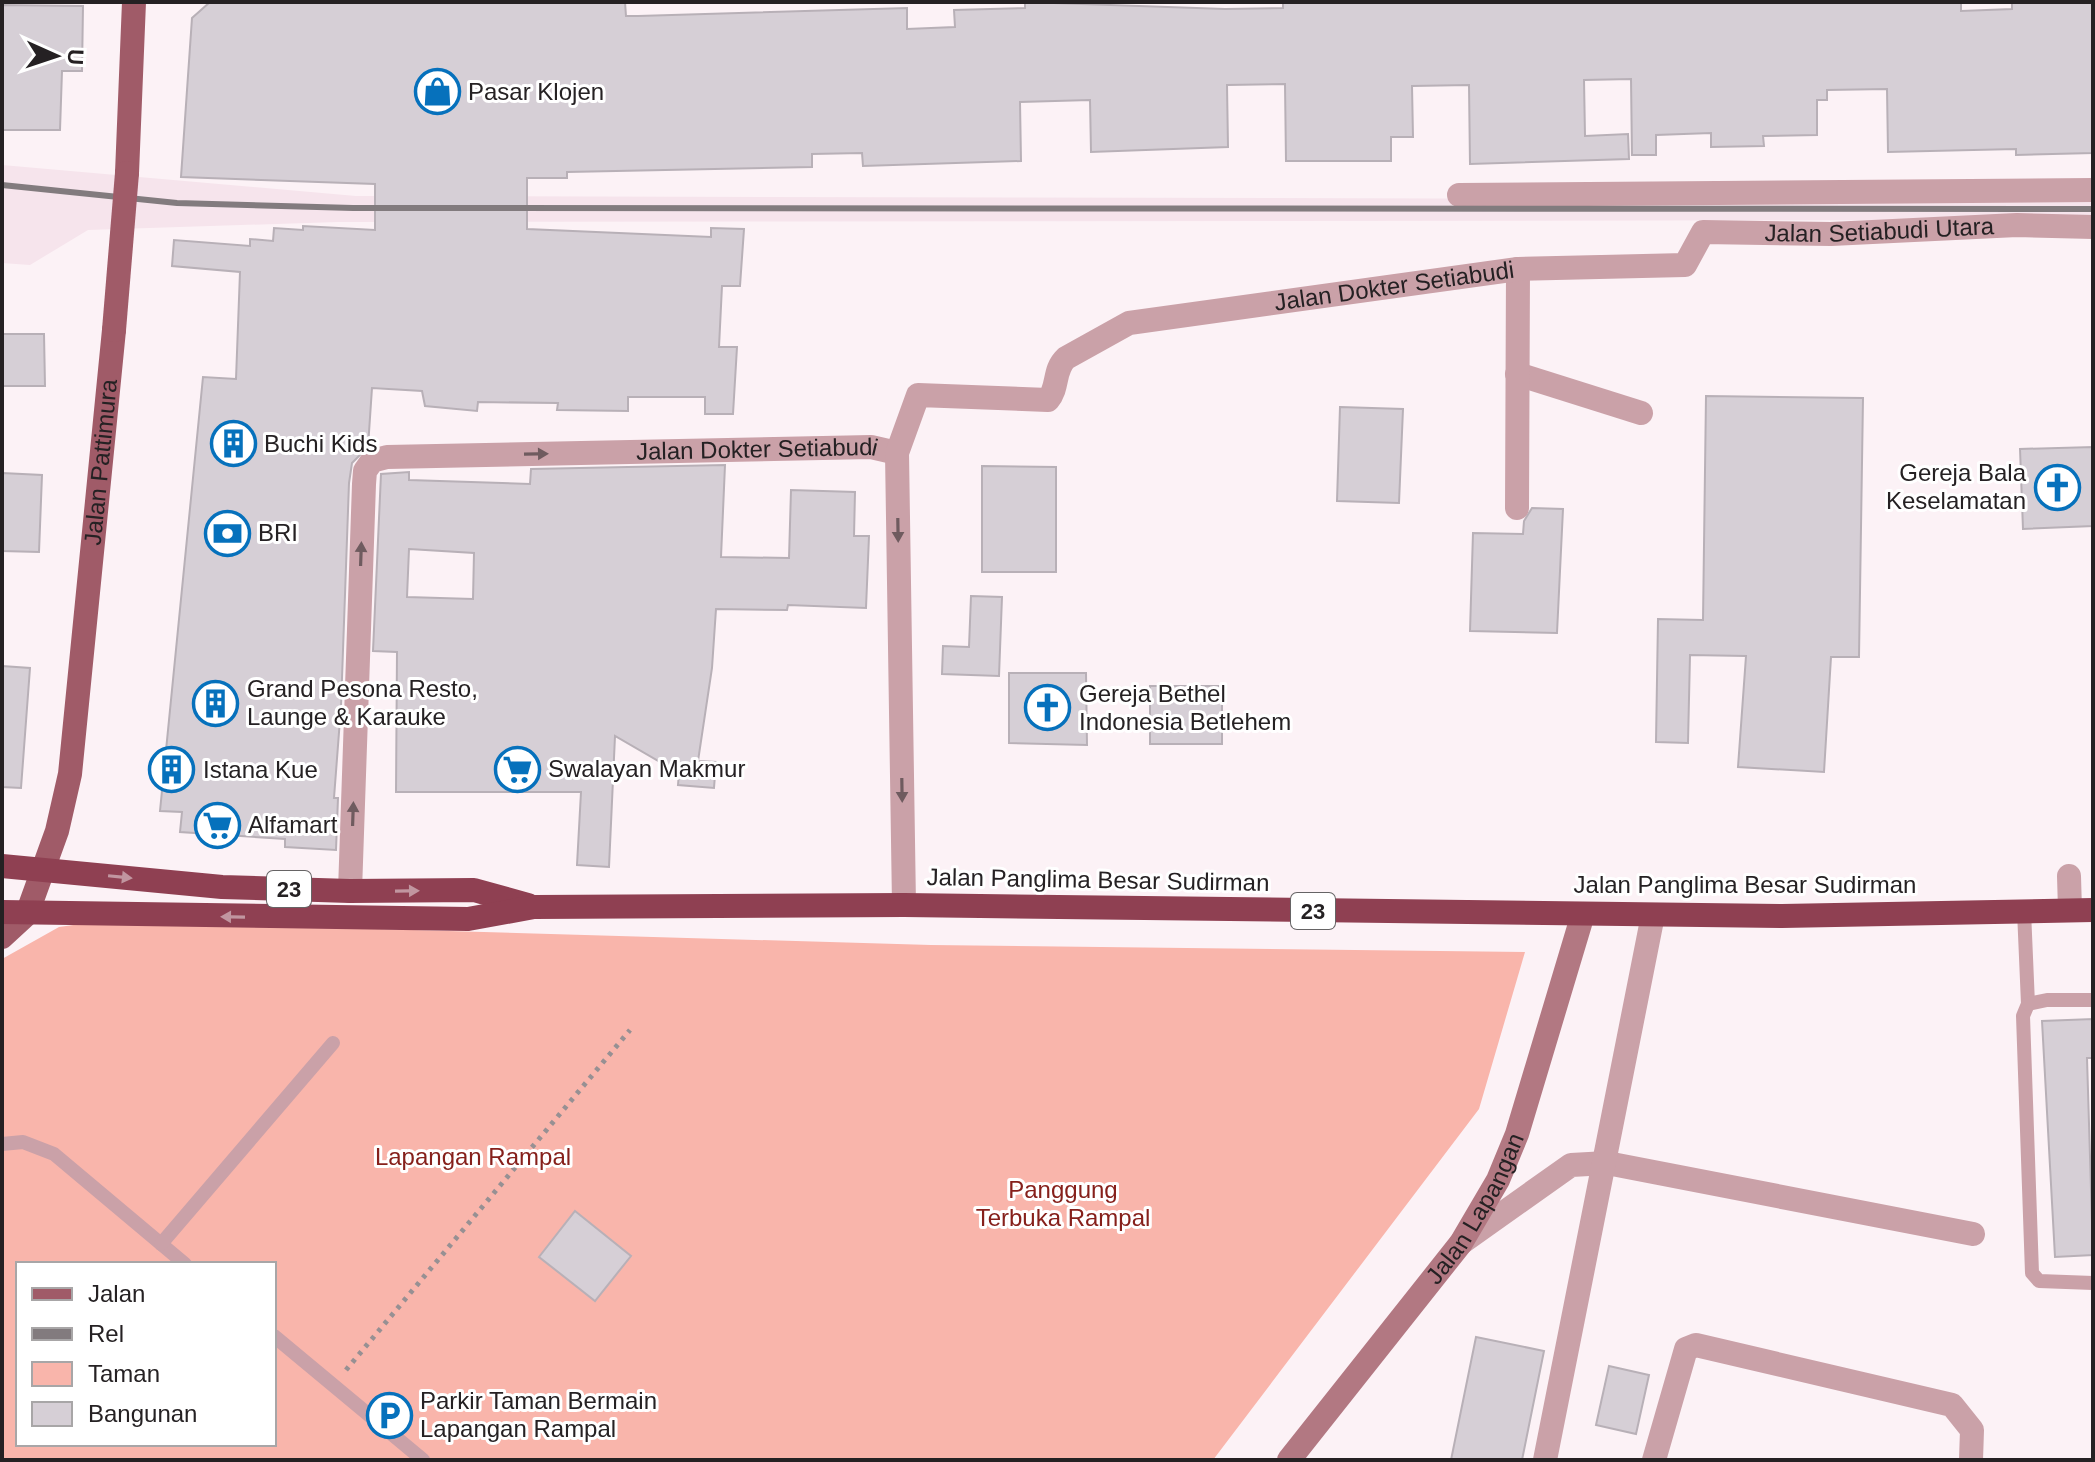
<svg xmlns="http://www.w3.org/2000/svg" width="2095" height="1462" font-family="Helvetica,sans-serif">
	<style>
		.built { fill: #f6e4ec }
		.green { fill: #f9b5ab; fill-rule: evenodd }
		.building { fill: #d6cfd6; stroke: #b8b0b7; stroke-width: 2; fill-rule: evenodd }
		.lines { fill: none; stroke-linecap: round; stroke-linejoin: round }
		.path { stroke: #979093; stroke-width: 5; stroke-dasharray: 4 6; stroke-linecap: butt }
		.lane { stroke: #caa1a8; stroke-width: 14 }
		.street { stroke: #caa1a8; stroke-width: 24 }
		.secondary { stroke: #b27882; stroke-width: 24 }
		.primary { stroke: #a05b68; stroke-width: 24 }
		.highway { stroke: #8f4052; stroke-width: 24 }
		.rail { stroke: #827b7e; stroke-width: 6 }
		.primary-bridge { stroke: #a05b68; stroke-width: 24 }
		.oneway { fill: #6f5b5f }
		.oneway2 { fill: #c196a0 }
		.labels { text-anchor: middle; stroke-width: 6; stroke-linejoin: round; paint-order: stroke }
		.shield { fill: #fff; stroke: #666465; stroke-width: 2 }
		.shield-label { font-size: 22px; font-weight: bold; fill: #252123 }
		.poi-label { font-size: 24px; fill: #252123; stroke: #fff; text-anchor: start }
		.street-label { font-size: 24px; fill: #252123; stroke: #fff }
		.park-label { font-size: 24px; fill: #86201b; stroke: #fff }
	</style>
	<rect width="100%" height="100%" fill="#fcf2f6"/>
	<path class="built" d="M2,165L356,196L2093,200V220L338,222L88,230L30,265L2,263Z"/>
	<path class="green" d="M102,921L931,945L1525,952L1479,1109L1213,1460H2V959L59,927ZM18,1264H274V1444H18Z"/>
	<g class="building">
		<path d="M210,2H625L626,16H638L907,8V29L955,27L954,10L1025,8V2L1225,9L1283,8V2H1961V11L2012,9V2H2093V153L2016,155V149L1888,152L1887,89L1827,90V100H1817V135L1763,136L1764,146L1711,147V133L1656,135V155H1632L1631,79L1584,80L1585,136L1628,134L1629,159L1470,164L1469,85L1412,86L1413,137H1391V161H1286L1285,84L1227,85L1228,147L1091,152L1090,100L1020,102L1021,161L863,166L862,153L812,154V167L567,172V178H527V229L711,237V228L744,229L740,286H722L719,347H737L733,414H705V397H628V411L557,410L558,403L478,402L477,411L425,406L422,391L372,388L368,447L352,463L349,483L341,706L334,798H338L336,850L285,847V839L180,832L182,812L160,811L203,377L236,379L240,272L172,266L174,240L250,246V239L273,241L274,228L303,230V226L375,230V184L181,177L192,18Z"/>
		<path d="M2,5L83,6L82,71H62L60,130H2Z"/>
		<path d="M2,334H44L45,386H2Z"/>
		<path d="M1706,396L1863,398L1859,657H1831L1824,772L1738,767L1746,656L1690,655L1688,743L1656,742L1658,619L1703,620Z"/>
		<path d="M1340,407L1403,409L1399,503L1337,501Z"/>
		<path d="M2093,447V526L2023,529L2020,449Z"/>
		<path d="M725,465L721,557L789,558L791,490L855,492L854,536H869L866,608L788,605L787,610L716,609L712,668L698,761L716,762L714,788L678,785L679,773L615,736L609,867L577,865L581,792H396L397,652L373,651L381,474L409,472V480L530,484L531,469ZM409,549L474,553L473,599L407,597Z"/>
		<path d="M982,466L1056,467V572H982Z"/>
		<path d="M2,473L42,475L39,552L2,551Z"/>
		<path d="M1532,508L1563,509L1557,633L1470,631L1473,533L1523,534L1524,521Z"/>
		<path d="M971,596L1002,597L999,676L942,674L943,646L969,647Z"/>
		<path d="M2,666L30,668L21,788L2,787Z"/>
		<path d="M1009,673H1086L1087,745L1009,743Z"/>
		<rect x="1150" y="686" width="72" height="58"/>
		<path d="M2093,1019V1058H2087L2093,1255L2055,1257L2042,1021Z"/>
		<path d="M575,1211L631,1256L595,1301L539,1257Z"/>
		<path d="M1476,1337L1544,1351L1522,1460H1451Z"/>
		<path d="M1609,1366L1649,1375L1636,1434L1596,1425Z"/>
	</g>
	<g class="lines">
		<path class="path" d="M346,1370L630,1030"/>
		<g class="lane">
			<path d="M2024,911L2028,1004L2023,1016L2032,1273L2039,1281L2093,1283"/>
			<path d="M2028,1004L2047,1000H2093"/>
			<path d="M2,1144L23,1142L54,1154L185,1264"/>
			<path d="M161,1244L333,1043"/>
			<path d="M274,1336L423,1460"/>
		</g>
		<g class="street">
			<path d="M1459,195L2093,190"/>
			<path d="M1517,374L1641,413"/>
			<path d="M1517,508L1518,269"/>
			<path d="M2069,876L2070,910"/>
			<path id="s1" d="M350,891L364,484L365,471L372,461L387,457L871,447L897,453"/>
			<path id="s2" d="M904,905L897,453L918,395L1048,400C1059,387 1053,370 1066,358L1129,323L1518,269L1685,265L1703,232L1831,234L2017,225L2093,227"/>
			<path d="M1461,1243L1571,1165L1607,1163L1973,1234"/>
			<path d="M1545,1460L1653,915"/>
			<path d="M1654,1460L1686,1349L1696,1345L1952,1405L1972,1430L1971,1460"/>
		</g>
		<path class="secondary" id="s3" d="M1289,1460L1461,1243L1498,1180L1517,1134L1583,914"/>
		<g class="primary">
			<path d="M127,173L134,2"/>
			<path id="s4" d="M2,937L27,914L57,831L70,774L114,330"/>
		</g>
		<g class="highway">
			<path d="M2,866L222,887L350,891L474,890L528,905"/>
			<path d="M2,912L468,919L534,907L904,905L1782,916L2093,910"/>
		</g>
		<path class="rail" d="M2,185L177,203L353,208L2093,209"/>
		<path class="primary-bridge" d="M114,330L127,173"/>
	</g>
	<defs><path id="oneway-solid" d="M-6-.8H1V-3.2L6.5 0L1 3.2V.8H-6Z" transform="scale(2)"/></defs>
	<g class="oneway">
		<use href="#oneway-solid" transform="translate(536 454) rotate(-1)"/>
		<use href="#oneway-solid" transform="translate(898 530) rotate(89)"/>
		<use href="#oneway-solid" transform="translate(361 554) rotate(-88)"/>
		<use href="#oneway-solid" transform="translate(902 790) rotate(89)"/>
		<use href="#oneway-solid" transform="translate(353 814) rotate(-88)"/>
	</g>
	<g class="oneway2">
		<use href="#oneway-solid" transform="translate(120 877) rotate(6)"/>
		<use href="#oneway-solid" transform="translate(407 891) rotate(-1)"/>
		<use href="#oneway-solid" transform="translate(233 917) rotate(-179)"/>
	</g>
	<defs>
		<symbol id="shop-ring" viewBox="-11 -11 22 22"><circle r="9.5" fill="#fff" stroke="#0671bc" stroke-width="1.5"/><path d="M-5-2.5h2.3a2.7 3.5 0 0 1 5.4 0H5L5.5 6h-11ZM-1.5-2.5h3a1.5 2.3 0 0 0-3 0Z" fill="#0671bc"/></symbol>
		<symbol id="building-ring" viewBox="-11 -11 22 22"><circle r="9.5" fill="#fff" stroke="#0671bc" stroke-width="1.5"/><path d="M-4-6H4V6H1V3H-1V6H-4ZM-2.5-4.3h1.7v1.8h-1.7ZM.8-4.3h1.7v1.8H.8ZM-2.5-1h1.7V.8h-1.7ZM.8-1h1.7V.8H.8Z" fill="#0671bc"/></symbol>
		<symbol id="church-ring" viewBox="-11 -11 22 22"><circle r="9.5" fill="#fff" stroke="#0671bc" stroke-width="1.5"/><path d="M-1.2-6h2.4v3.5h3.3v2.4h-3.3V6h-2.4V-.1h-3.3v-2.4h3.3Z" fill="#0671bc"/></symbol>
		<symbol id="bank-ring" viewBox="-11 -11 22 22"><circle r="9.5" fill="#fff" stroke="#0671bc" stroke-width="1.5"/><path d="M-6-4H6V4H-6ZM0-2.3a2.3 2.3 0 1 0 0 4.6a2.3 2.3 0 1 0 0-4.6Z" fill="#0671bc"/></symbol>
		<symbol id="supermarket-ring" viewBox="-11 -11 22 22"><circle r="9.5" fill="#fff" stroke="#0671bc" stroke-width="1.5"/><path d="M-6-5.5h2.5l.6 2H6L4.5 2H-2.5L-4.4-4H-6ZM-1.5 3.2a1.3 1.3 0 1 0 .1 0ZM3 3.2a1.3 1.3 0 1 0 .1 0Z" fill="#0671bc"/></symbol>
		<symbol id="parking-ring" viewBox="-11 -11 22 22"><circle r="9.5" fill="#fff" stroke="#0671bc" stroke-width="1.5"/><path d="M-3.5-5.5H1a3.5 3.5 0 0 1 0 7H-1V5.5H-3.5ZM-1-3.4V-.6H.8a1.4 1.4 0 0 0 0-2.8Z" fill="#0671bc"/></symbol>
	</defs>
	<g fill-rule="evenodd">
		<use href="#shop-ring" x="412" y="66" width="51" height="51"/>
		<use href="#building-ring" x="208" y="418" width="51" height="51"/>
		<use href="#church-ring" x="2032" y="462" width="51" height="51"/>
		<use href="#bank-ring" x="202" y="508" width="51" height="51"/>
		<use href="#building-ring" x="190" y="678" width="51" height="51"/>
		<use href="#church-ring" x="1022" y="682" width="51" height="51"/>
		<use href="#supermarket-ring" x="492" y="744" width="51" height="51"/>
		<use href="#building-ring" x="146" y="744" width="51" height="51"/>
		<use href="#supermarket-ring" x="192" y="800" width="51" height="51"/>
		<use href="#parking-ring" x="364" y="1390" width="51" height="51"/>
	</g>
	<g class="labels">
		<g class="shield">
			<rect x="267" y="871" width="44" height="36" rx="6"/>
			<rect x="1291" y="893" width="44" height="36" rx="6"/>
		</g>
		<g class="shield-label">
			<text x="289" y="897">23</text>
			<text x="1313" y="919">23</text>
		</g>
		<g class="poi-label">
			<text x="468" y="100">Pasar Klojen</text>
			<text x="264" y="452">Buchi Kids</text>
			<text x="2026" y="481" text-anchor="end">Gereja Bala<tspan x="2026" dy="28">Keselamatan</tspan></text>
			<text x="258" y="541">BRI</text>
			<text x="247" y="697">Grand Pesona Resto,<tspan x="247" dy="28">Launge &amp; Karauke</tspan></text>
			<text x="1079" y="702">Gereja Bethel<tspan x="1079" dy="28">Indonesia Betlehem</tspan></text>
			<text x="548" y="777">Swalayan Makmur</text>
			<text x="203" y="778">Istana Kue</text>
			<text x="248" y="833">Alfamart</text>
			<text x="420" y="1409">Parkir Taman Bermain<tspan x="420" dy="28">Lapangan Rampal</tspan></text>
		</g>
		<g class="street-label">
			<text dy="8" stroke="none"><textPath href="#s2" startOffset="1536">Jalan Setiabudi Utara</textPath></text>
			<text dy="8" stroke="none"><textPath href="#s2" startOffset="1030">Jalan Dokter Setiabudi</textPath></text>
			<text dy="8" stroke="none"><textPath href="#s1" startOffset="818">Jalan Dokter Setiabudi</textPath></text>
			<text dy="8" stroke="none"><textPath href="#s4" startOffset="494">Jalan Pattimura</textPath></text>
			<text transform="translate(1098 880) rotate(1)" y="8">Jalan Panglima Besar Sudirman</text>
			<text x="1745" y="893">Jalan Panglima Besar Sudirman</text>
			<text dy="8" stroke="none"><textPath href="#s3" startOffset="314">Jalan Lapangan</textPath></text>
		</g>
		<g class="park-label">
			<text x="473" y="1165">Lapangan Rampal</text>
			<text x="1063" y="1198">Panggung<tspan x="1063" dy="28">Terbuka Rampal</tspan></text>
		</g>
	</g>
	<rect width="2095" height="1462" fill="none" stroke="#252123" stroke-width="8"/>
	<rect x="16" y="1262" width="260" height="184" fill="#ffffff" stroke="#a8a6a7" stroke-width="2"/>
	<rect x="32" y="1288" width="40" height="12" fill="#a05b68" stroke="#a8a6a7" stroke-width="2"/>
	<text x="88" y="1302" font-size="24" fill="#252123">Jalan</text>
	<rect x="32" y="1328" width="40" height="12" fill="#827b7e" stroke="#a8a6a7" stroke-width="2"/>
	<text x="88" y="1342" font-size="24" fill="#252123">Rel</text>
	<rect x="32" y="1362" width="40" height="24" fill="#f9b5ab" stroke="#a8a6a7" stroke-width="2"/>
	<text x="88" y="1382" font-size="24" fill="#252123">Taman</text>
	<rect x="32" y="1402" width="40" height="24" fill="#d6cfd6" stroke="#a8a6a7" stroke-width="2"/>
	<text x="88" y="1422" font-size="24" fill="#252123">Bangunan</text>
	<g transform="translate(56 56) rotate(93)" stroke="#ffffff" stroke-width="6" paint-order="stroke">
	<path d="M0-6L14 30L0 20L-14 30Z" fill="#252123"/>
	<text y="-12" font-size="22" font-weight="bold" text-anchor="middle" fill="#252123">U</text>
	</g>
</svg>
